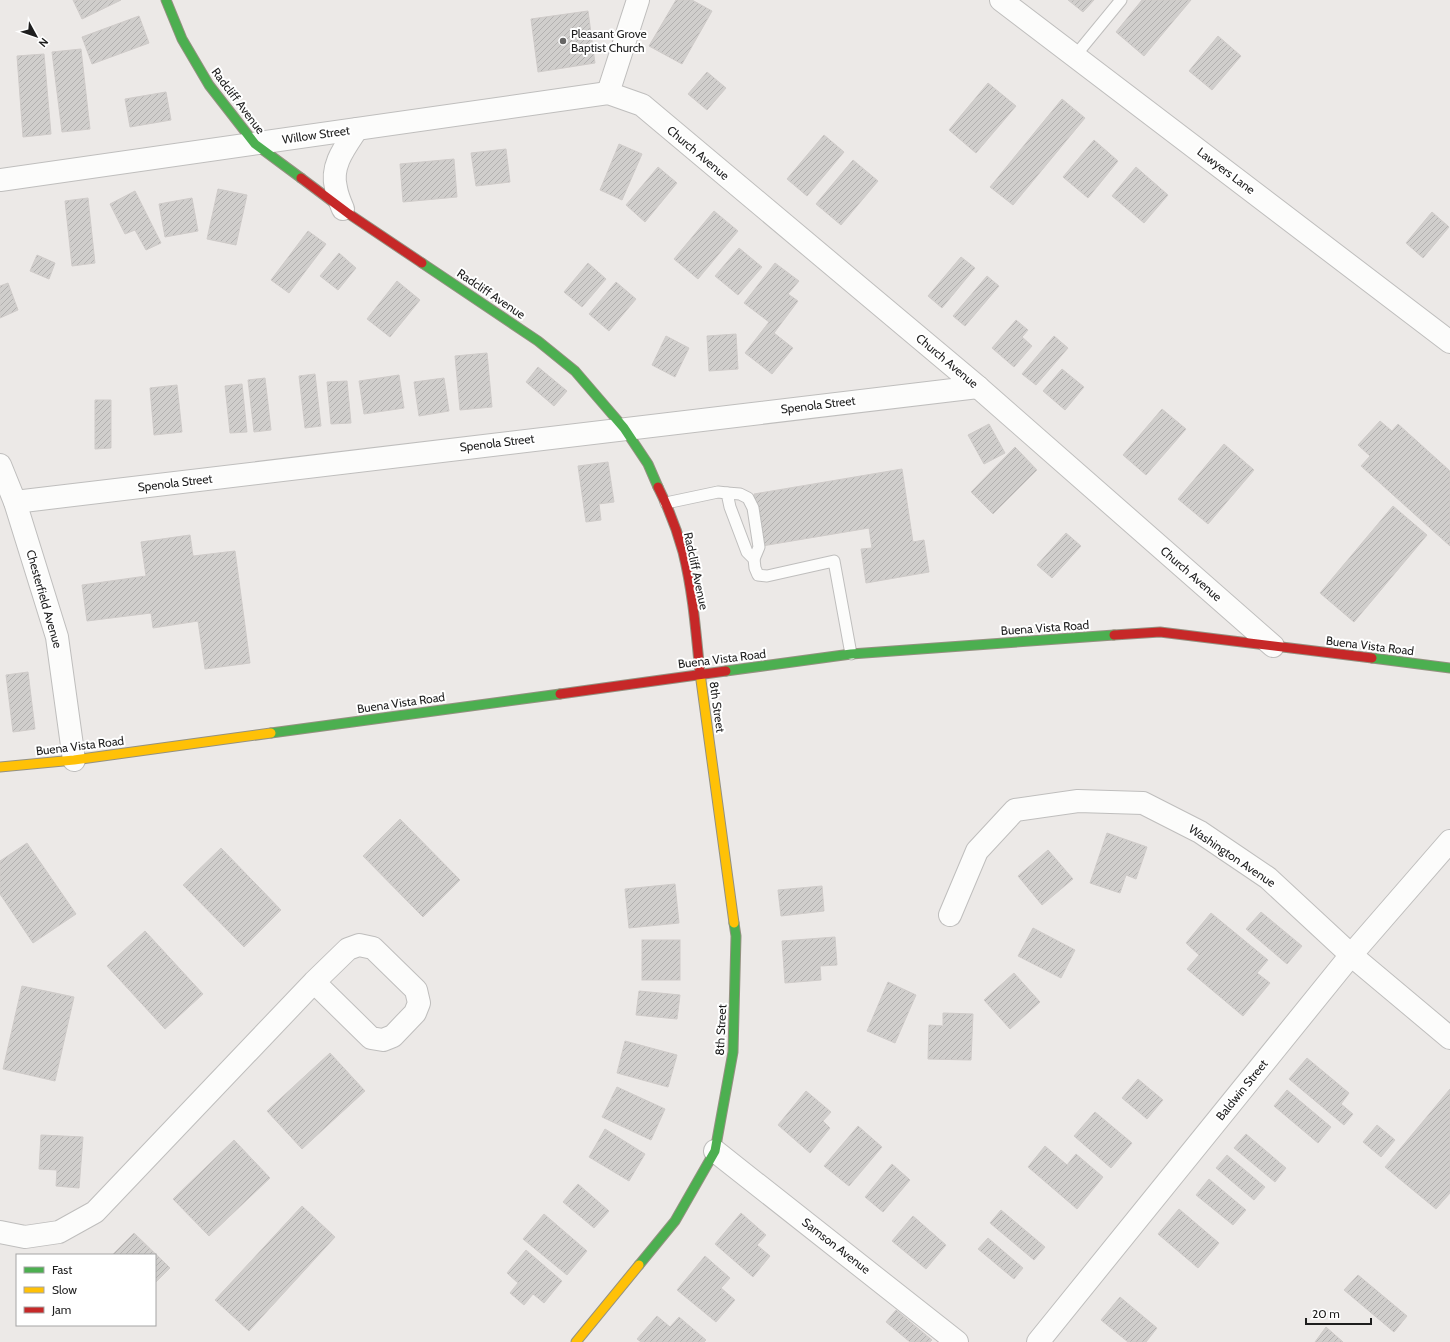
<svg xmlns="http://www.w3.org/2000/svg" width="1450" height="1342" font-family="Cabin,sans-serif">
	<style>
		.building { fill: url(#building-hatch); stroke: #cfcbc9 }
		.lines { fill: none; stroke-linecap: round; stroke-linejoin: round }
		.lane-casing { stroke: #bfbebd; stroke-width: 13 }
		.street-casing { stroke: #bfbebd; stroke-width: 24 }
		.fast-casing { stroke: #949181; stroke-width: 11 }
		.slow-casing { stroke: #949181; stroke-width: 11 }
		.jam-casing { stroke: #949181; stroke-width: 11 }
		.lane { stroke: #fcfcfb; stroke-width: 11 }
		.street { stroke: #fcfcfb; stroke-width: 22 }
		.fast { stroke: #4caf50; stroke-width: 9 }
		.slow { stroke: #ffc107; stroke-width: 9 }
		.jam { stroke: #c62828; stroke-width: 9 }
		.poi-dot { fill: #666564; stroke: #fff; stroke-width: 1.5 }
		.labels { text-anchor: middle; stroke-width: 4; stroke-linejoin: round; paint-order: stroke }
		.poi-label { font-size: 12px; fill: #1e1e1e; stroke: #fff; text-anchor: start }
		.street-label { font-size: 12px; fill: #1e1e1e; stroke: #fff }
	</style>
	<defs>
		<pattern id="building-hatch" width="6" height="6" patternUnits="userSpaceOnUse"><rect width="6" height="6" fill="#d0cecc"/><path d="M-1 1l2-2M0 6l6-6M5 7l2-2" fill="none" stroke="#b2b0af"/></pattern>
	</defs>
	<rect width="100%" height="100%" fill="#ece9e7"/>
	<g class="building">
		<path d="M73,0H121L82,19Z"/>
		<path d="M676,0H692L712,11L682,64L649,46Z"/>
		<path d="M1068,0H1094L1083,12Z"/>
		<path d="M1142,0H1191L1144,56L1116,32Z"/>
		<path d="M588,11L595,63L538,72L531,19Z"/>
		<path d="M139,16L149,43L92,64L82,37Z"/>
		<path d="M1218,36L1241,56L1212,90L1189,71Z"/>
		<path d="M81,49L90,129L62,132L52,52Z"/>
		<path d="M44,54L51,134L23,137L17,56Z"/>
		<path d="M707,72L726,88L707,110L688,94Z"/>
		<path d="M988,83L1016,106L976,153L949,130Z"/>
		<path d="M166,92L171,120L130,127L125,99Z"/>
		<path d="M1062,99L1085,118L1013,205L990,187Z"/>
		<path d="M824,135L844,152L807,196L787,179Z"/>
		<path d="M1094,140L1118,161L1088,198L1063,177Z"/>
		<path d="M619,144L642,154L622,200L600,190Z"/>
		<path d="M506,149L510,182L476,186L471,153Z"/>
		<path d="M454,159L457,197L403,202L400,164Z"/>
		<path d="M853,160L878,181L841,225L816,204Z"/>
		<path d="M658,167L677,183L645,222L626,205Z"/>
		<path d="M1136,167L1168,195L1144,223L1112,196Z"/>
		<path d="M218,189L247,195L236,245L207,239Z"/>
		<path d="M135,191L161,243L146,250L135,230L125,234L110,204Z"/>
		<path d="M88,198L95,263L72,266L65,201Z"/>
		<path d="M192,198L198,231L165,237L159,204Z"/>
		<path d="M714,211L738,231L698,279L674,259Z"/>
		<path d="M1432,212L1449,227L1423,258L1406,243Z"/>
		<path d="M308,231L326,244L289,293L271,280Z"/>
		<path d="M739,248L762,267L738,295L715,276Z"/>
		<path d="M339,253L356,268L338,290L320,276Z"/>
		<path d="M37,255L55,263L49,279L30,271Z"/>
		<path d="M961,257L975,268L942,308L928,296Z"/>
		<path d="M588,263L606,279L582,307L564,292Z"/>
		<path d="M775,263L799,281L788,294L798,301L774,333L793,348L772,374L745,353L769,322L744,303Z"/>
		<path d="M987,276L999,286L965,326L953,316Z"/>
		<path d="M397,281L420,300L390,337L367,319Z"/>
		<path d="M616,282L636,299L609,331L589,314Z"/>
		<path d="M8,283L18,310L0,318V286Z"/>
		<path d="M1016,320L1028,330L1022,337L1032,346L1014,367L992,348Z"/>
		<path d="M736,334L738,369L709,371L707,336Z"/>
		<path d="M666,336L689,348L675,377L652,365Z"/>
		<path d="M1054,336L1068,348L1036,385L1022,374Z"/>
		<path d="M487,353L492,407L460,410L455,356Z"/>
		<path d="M538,367L567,391L554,406L526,382Z"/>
		<path d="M1062,369L1084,387L1065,410L1043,391Z"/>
		<path d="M315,374L321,426L305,428L299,376Z"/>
		<path d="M399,375L404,408L364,414L359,381Z"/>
		<path d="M265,378L271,430L254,432L248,380Z"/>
		<path d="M444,378L449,411L419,416L414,382Z"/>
		<path d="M347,381L351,423L331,424L327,382Z"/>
		<path d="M242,384L247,432L230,433L225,386Z"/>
		<path d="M177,385L182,432L154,435L150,388Z"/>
		<path d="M95,400H111V448L95,449Z"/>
		<path d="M1162,409L1186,429L1146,475L1123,455Z"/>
		<path d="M1380,421L1392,431L1398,424L1450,471V546L1361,466L1370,456L1358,445Z"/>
		<path d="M989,424L1005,453L984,464L968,435Z"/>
		<path d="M1224,444L1254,470L1208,524L1178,499Z"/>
		<path d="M1015,447L1037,470L993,514L971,492Z"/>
		<path d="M608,462L614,502L599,504L601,520L586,522L578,466Z"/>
		<path d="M902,469L913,542L924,540L929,572L866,583L861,549L872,548L869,528L762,546L754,494Z"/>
		<path d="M1393,506L1427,535L1354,622L1320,593Z"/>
		<path d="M1066,533L1081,546L1052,578L1037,565Z"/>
		<path d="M190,535L193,556L235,551L250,663L205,669L198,621L153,628L151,613L87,621L82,585L146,576L141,542Z"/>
		<path d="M28,672L35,729L13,732L6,675Z"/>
		<path d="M400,819L460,880L423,917L363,856Z"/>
		<path d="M1107,833L1147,847L1136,879L1126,875L1120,893L1090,883Z"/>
		<path d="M27,843L76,914L33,943L0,894V861Z"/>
		<path d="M221,848L281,910L244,947L183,885Z"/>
		<path d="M1048,850L1073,879L1042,905L1018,876Z"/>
		<path d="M675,884L679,923L629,928L625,889Z"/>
		<path d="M822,886L824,911L781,916L778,890Z"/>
		<path d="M1261,912L1302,946L1287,964L1246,929Z"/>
		<path d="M1211,913L1268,960L1257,973L1270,983L1243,1016L1187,969L1199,955L1186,943Z"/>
		<path d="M1033,928L1075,950L1061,978L1018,956Z"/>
		<path d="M145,931L203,994L165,1029L107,966Z"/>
		<path d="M835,937L837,965L820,966L821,980L785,983L782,941Z"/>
		<rect x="642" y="940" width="38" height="40"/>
		<path d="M1014,973L1040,1002L1010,1029L984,1000Z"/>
		<path d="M888,982L916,995L895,1043L867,1031Z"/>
		<path d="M22,986L74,997L55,1081L3,1069Z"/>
		<path d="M639,991L680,995L677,1019L636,1015Z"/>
		<path d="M943,1013L973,1014L971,1060L928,1059L929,1025L943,1026Z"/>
		<path d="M625,1041L677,1055L668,1087L617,1073Z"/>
		<path d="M330,1053L365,1091L302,1149L267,1111Z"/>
		<path d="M1307,1058L1349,1093L1341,1104L1353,1114L1344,1125L1289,1079Z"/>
		<path d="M1138,1079L1163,1100L1147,1119L1122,1098Z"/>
		<path d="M617,1087L665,1109L651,1140L602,1117Z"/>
		<path d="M1450,1089V1193L1436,1209L1385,1167Z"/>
		<path d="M1287,1090L1331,1127L1318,1143L1274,1106Z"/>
		<path d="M806,1091L831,1112L823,1121L830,1128L810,1153L778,1125Z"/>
		<path d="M1095,1112L1132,1143L1111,1168L1074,1136Z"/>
		<path d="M1377,1125L1395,1140L1381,1157L1363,1142Z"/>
		<path d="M858,1126L882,1147L849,1186L824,1166Z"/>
		<path d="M605,1129L645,1154L629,1181L589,1157Z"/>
		<path d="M1246,1134L1286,1168L1275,1182L1234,1148Z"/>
		<path d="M41,1135L83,1137L79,1188L56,1186L57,1170L39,1169Z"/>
		<path d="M234,1140L270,1178L209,1236L173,1199Z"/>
		<path d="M1045,1146L1067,1165L1076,1154L1103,1177L1077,1209L1028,1167Z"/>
		<path d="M1227,1155L1265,1187L1254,1200L1216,1168Z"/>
		<path d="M892,1164L910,1180L883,1212L865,1197Z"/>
		<path d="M1209,1179L1246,1210L1233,1225L1196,1195Z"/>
		<path d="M578,1184L609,1211L594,1228L563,1202Z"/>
		<path d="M302,1206L335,1237L249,1331L215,1300Z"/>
		<path d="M1179,1209L1219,1243L1198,1268L1158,1234Z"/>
		<path d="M1001,1210L1045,1247L1034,1260L990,1223Z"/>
		<path d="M741,1213L766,1235L757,1245L770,1256L753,1277L715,1244Z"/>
		<path d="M544,1214L587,1251L567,1275L523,1239Z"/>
		<path d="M913,1216L946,1245L926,1269L892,1241Z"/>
		<path d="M134,1233L170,1268L155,1283V1255H112Z"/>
		<path d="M988,1238L1023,1268L1014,1279L978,1249Z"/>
		<path d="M526,1250L562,1281L544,1303L533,1294L524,1305L510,1293L518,1283L507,1273Z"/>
		<path d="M705,1256L730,1278L721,1288L735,1300L716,1322L677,1290Z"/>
		<path d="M1358,1275L1407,1316L1394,1332L1344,1290Z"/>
		<path d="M1120,1297L1157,1328L1146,1342H1128L1101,1320Z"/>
		<path d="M896,1310L932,1340L930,1342H910L886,1322Z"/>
		<path d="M657,1316L670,1327L679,1317L706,1340L704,1342H641L637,1339Z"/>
		<path d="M1326,1327L1343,1342H1315Z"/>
	</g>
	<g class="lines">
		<defs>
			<g id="lane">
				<path d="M1075,56L1121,0"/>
				<path d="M727,493L740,494L748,498L753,508L759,547L754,559"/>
				<path d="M666,503L718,492L727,493L730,507L747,552L754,559L755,568L758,575L767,576L834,561L851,654"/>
			</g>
			<g id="street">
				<path d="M1001,0L1450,342"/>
				<path d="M608,93L638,0"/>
				<path d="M0,180L608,93L642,105L978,387L1273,646"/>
				<path d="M343,209C340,202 337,195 336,188C330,166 345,147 357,129"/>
				<path d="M0,465L15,502L57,637L74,760"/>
				<path d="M15,502L978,387"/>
				<path d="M950,915L977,851L1015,810L1078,801L1143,803L1200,832L1268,878L1351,955L1450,1038"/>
				<path d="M715,1151L957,1342"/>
				<path d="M0,1232L25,1237L59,1232L95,1212L314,982L348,949L359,945L373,948L416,990L419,1003L415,1013L393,1036L383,1040L371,1038L314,982"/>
				<path d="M1038,1342L1351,955L1450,841"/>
			</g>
			<g id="fast">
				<path d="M166,0L182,39L209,85L255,144L301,178"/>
				<path d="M422,263L538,341L575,371L624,428L648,464L658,487"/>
				<path d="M1372,658L1450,668"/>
				<path d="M726,671L851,654L1114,635"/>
				<path d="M271,733L560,694"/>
				<path d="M639,1265L675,1221L715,1151L733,1052L736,936L734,923"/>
			</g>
			<g id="slow">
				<path d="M700,673L734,923"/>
				<path d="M0,767L74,760L271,733"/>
				<path d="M576,1342L639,1265"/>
			</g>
			<g id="jam">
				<path d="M301,178L349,214L422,263"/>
				<path d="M658,487C668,507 677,530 683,552C693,592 696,633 700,673"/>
				<path d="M1114,635L1160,632L1372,658"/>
				<path d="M560,694L726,671"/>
			</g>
		</defs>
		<use href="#lane" class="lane-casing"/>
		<use href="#street" class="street-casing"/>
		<use href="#fast" class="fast-casing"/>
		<use href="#slow" class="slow-casing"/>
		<use href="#jam" class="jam-casing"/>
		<use href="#lane" class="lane"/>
		<use href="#street" class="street"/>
		<use href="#fast" class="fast"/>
		<use href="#slow" class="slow"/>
		<use href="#jam" class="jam"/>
	</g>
	<circle class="poi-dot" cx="563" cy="41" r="4"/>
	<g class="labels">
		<g class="poi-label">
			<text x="571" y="38">Pleasant Grove<tspan x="571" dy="14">Baptist Church</tspan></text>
		</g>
		<g class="street-label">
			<text transform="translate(238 101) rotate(53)" y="4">Radcliff Avenue</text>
			<text transform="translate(316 135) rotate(-8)" y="4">Willow Street</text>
			<text transform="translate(698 153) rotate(40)" y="4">Church Avenue</text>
			<text transform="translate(1226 171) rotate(37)" y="4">Lawyers Lane</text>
			<text transform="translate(491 294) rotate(34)" y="4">Radcliff Avenue</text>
			<text transform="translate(947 361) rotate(40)" y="4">Church Avenue</text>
			<text transform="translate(818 405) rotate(-7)" y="4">Spenola Street</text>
			<text transform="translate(497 443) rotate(-7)" y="4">Spenola Street</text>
			<text transform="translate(175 483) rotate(-7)" y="4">Spenola Street</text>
			<text transform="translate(696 571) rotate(78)" y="4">Radcliff Avenue</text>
			<text transform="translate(1191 574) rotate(41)" y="4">Church Avenue</text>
			<text transform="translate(44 599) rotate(74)" y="4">Chesterfield Avenue</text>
			<text transform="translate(1045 628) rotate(-4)" y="4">Buena Vista Road</text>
			<text transform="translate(1370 646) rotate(7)" y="4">Buena Vista Road</text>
			<text transform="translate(722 659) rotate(-7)" y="4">Buena Vista Road</text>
			<text transform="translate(401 703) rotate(-8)" y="4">Buena Vista Road</text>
			<text transform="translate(717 707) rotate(82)" y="4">8th Street</text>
			<text transform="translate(80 746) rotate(-7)" y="4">Buena Vista Road</text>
			<text transform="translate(1232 856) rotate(34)" y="4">Washington Avenue</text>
			<text transform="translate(721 1030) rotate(-87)" y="4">8th Street</text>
			<text transform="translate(1242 1090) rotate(-51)" y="4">Baldwin Street</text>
			<text transform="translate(836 1246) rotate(38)" y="4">Samson Avenue</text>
		</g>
	</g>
	<rect x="16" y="1254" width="140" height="72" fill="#ffffff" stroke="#a5a5a5"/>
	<rect x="24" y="1267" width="20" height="6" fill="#4caf50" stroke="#a5a5a5"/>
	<text x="52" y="1274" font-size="12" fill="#1e1e1e">Fast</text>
	<rect x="24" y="1287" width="20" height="6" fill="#ffc107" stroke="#a5a5a5"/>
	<text x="52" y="1294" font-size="12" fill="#1e1e1e">Slow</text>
	<rect x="24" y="1307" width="20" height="6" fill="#c62828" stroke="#a5a5a5"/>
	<text x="52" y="1314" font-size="12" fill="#1e1e1e">Jam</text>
	<g transform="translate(36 36) rotate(130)" stroke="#ffffff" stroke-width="3" paint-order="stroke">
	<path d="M0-3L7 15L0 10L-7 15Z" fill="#1e1e1e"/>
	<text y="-6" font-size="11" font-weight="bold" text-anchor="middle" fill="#1e1e1e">N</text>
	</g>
	<path d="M1306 1318v6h65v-6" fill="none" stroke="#1e1e1e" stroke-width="2"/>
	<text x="1312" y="1318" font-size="12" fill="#1e1e1e" stroke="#ffffff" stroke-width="3" paint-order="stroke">20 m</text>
</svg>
